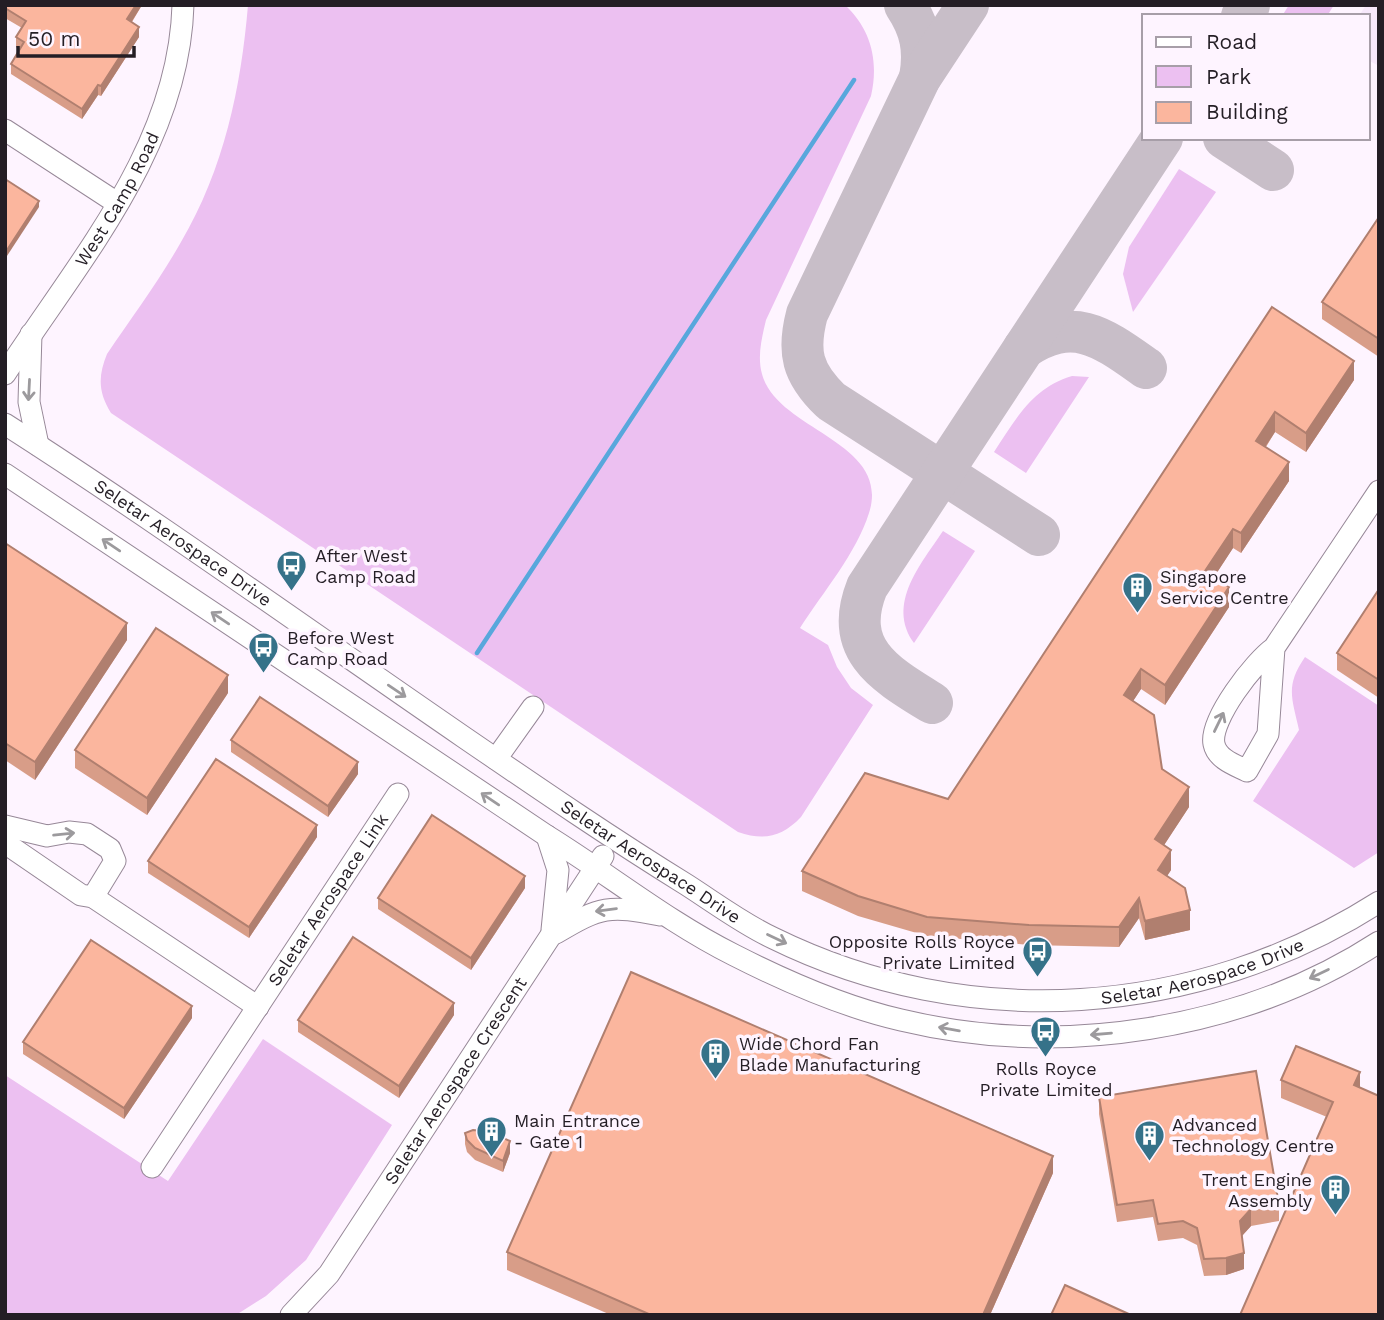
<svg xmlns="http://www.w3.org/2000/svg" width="1384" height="1320" font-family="'Work Sans',sans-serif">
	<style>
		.commercial { fill: #f7e8fb }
		.green { fill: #ecc0f1 }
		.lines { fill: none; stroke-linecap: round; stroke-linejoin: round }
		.stream { stroke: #58a7dc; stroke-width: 4.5 }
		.taxiway { stroke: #c8bec8; stroke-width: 42 }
		.minor-casing { stroke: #978898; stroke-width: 23 }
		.minor { stroke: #fff; stroke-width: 21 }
		.wall { fill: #d89d88 }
		.shaded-wall { fill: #b07f6f }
		.building { fill: #fbb69e; stroke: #b07f6f; stroke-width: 2 }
		.oneway { stroke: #9c9a9d }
		.labels { text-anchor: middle; stroke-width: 7; stroke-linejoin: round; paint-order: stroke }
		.street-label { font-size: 18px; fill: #241e25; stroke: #fef4ff }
		.poi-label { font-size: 18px; fill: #241e25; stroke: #fef4ff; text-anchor: start }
	</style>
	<rect width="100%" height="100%" fill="#fef4ff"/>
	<path class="commercial" d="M1366,5H1379V66L1368,60V16H1359Z"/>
	<g class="green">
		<path d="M248,5H845C871,29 879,61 871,96L766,320C762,337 757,356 762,374C777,431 892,441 869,513C856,554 823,592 800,628L828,645L837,667L851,688L873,705L801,817C782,837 764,841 738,832L111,413C98,392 98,376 107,354C132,317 159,281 181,242C224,169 241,88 248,5Z"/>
		<path d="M1289,5H1334L1327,16H1282Z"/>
		<path d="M1179,169L1216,192L1133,312L1123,274L1129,247Z"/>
		<path d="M1072,376L1089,377L1026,473L994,452C1016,419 1032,388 1072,376Z"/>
		<path d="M943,531L975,551L914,643C886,604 921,564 943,531Z"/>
		<path d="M1305,657L1379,706V852L1354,868L1253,801L1299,730C1292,698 1285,686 1305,657Z"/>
		<path d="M263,1039L392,1125L306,1260L266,1296L236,1315H5V1075L168,1181Z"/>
	</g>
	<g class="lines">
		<path class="stream" d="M477,653L854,80"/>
		<g class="taxiway">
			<path d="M905,5C921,29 925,50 920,78"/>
			<path d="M968,5L920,78L807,314C797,352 802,373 831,401L1039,535"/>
			<path d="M1242,16L1249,5"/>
			<path d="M1224,138L1273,170"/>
			<path d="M1024,348C1074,315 1102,337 1146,368"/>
			<path d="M932,703C885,674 842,650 867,587L1162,138"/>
		</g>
		<defs>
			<g id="minor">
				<path d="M5,130L117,203"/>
				<path d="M31,334L29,402L38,445"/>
				<path id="s1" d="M5,374C79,260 179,147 183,5"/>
				<path id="s2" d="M5,424C161,524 312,633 465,738C538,788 611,838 687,885C715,903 743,924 773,938C968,1034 1197,1018 1379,902"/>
				<path d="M5,474L547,836C610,875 668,922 734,955C787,982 844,1007 901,1020C1060,1058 1242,1031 1379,942"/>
				<path d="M1274,648L1268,734L1247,771C1235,765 1217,759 1214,744C1209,720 1255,661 1274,648L1379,491"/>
				<path d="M496,759L533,707"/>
				<path d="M5,826L47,836L69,832L87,834L110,849L115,861L93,897"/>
				<path d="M547,836L558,870L552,930"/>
				<path d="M5,843L81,895L93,897L258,1007"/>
				<path d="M556,933C601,906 609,905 660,915"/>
				<path id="s3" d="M152,1167L398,794"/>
				<path id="s4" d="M291,1315L329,1274L603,856"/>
			</g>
		</defs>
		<use href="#minor" class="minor-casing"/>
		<use href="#minor" class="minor"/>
	</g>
	<g class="wall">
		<path d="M5,5H142L132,22L139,37L101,96L98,95L82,119L11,74V64L20,50L16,47V37L22,28L5,18Z"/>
		<path d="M1379,217V357L1322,319V302Z"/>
		<path d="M1272,307L1354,380L1306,452L1275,432L1266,447L1289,481L1241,553L1233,548L1214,577L1229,607L1165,705L1141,689L1133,701L1162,769L1189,807L1164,845L1171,870L1167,876L1190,930L1145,940L1139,918L1119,947L1029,945L927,936L858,916L802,891V871L948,799Z"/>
		<path d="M5,543L127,640L35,780L5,760Z"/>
		<path d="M1379,589V698L1337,670V653Z"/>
		<path d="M228,693L147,815L75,768V750Z"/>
		<path d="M231,740L358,774L328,817L231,752Z"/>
		<path d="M317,837L249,938L148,873V861Z"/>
		<path d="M525,888L471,970L378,909V898Z"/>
		<path d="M454,1015L399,1098L298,1032V1020Z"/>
		<path d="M192,1018L124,1119L23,1054V1042Z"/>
		<path d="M1360,1072L1327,1117L1281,1098V1080Z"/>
		<path d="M1099,1097L1279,1205V1221L1251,1226L1242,1236L1244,1269L1226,1275L1204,1276L1197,1245L1183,1238L1158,1241L1153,1217L1117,1222L1099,1114Z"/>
		<path d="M465,1133L510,1153L503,1172L475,1160L467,1152L465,1144Z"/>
		<path d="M1053,1173L990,1315H611L507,1270V1252Z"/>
	</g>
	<g class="shaded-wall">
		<path d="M136,5H142L127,29V19Z"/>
		<path d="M139,27V37L101,96V86Z"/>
		<path d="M98,85V95L82,119V109Z"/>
		<path d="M39,201V207L5,259V253Z"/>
		<path d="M1354,361V380L1306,452V433Z"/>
		<path d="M1275,412V432L1256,461V441Z"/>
		<path d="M1289,462V481L1241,553V533Z"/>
		<path d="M1233,529V548L1205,591V571Z"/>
		<path d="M1229,587V607L1165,705V685Z"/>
		<path d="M127,623V640L35,780V762Z"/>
		<path d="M1141,669V689L1124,715V695Z"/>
		<path d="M228,675V693L147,815V798Z"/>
		<path d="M358,762V774L328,817V806Z"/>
		<path d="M1189,787V807L1155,859V839Z"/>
		<path d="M317,825V837L249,938V927Z"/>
		<path d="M1171,850V870L1158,890V870Z"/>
		<path d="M525,876V888L471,970V958Z"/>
		<path d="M1139,898V918L1119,947V927Z"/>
		<path d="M1190,910V930L1145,940V921Z"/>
		<path d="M454,1003V1015L399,1098V1086Z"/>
		<path d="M192,1006V1018L124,1119V1108Z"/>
		<path d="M1360,1072V1090L1354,1085Z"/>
		<path d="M510,1141V1153L503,1172V1161Z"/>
		<path d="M1053,1156V1173L990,1315H983Z"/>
		<path d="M1251,1209V1226L1240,1238V1221Z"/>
		<path d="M1244,1253V1269L1226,1275V1258Z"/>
	</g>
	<g class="building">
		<path d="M5,5H136L127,19L139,27L101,86L98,85L82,109L11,64L24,42L16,37L26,21L5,8Z"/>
		<path d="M5,179L39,201L5,253Z"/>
		<path d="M1379,217V339L1322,302Z"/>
		<path d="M1272,307L1354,361L1306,433L1275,412L1256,441L1289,462L1241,533L1233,529L1205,571L1229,587L1165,685L1141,669L1124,695L1154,715L1162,769L1189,787L1155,839L1171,850L1158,870L1185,888L1190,910L1145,921L1139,898L1119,927L1029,925L927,917L858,896L802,871L865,773L948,799Z"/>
		<path d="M5,543L127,623L35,762L5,743Z"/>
		<path d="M1379,589V680L1337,653Z"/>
		<path d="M156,628L228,675L147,798L75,750Z"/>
		<path d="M260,697L358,762L328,806L231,740Z"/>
		<path d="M216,759L317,825L249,927L148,861Z"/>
		<path d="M432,815L525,876L471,958L378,898Z"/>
		<path d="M353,937L454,1003L399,1086L298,1020Z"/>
		<path d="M91,940L192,1006L124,1108L23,1042Z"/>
		<path d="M631,972L1053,1156L983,1315H651L507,1252Z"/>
		<path d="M1296,1046L1360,1072L1354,1085L1379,1096V1315H1240L1333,1102L1281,1080Z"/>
		<path d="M1256,1071L1279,1205L1251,1209L1240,1221L1244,1253L1226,1258L1204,1259L1197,1228L1183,1221L1158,1224L1153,1200L1117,1205L1099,1097Z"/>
		<path d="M473,1130L490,1132L510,1141L503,1161L475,1148L467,1140L465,1133Z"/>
		<path d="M1065,1285L1131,1315H1051Z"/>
	</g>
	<defs><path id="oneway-shaft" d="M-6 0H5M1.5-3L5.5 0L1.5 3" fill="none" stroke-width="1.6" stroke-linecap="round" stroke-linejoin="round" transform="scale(1.75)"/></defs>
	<g class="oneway">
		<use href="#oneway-shaft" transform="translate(29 390) rotate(93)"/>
		<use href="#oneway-shaft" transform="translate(111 545) rotate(-146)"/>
		<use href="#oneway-shaft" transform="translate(220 618) rotate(-146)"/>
		<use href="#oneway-shaft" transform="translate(397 691) rotate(34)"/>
		<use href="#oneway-shaft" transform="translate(1219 722) rotate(-64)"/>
		<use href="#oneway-shaft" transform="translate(490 799) rotate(-146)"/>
		<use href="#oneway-shaft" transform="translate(64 834) rotate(-6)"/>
		<use href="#oneway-shaft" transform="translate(606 910) rotate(173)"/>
		<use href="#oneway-shaft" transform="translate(777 939) rotate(25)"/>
		<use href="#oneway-shaft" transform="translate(1319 974) rotate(154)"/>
		<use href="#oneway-shaft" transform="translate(949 1029) rotate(-170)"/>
		<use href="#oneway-shaft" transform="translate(1101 1034) rotate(175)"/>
	</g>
	<defs>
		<symbol id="bus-pin" viewBox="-11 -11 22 30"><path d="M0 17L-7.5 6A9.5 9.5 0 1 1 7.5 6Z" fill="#357289" stroke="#fef4ff"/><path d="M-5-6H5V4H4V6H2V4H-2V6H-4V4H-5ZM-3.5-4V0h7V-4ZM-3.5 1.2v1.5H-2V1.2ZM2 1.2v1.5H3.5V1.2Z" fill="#fff"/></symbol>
		<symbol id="building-pin" viewBox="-11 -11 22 30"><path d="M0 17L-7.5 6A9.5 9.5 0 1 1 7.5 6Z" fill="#357289" stroke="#fef4ff"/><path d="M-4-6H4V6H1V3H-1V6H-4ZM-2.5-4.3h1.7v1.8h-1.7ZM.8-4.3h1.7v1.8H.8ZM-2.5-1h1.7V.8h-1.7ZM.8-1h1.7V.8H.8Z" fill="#fff"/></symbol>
	</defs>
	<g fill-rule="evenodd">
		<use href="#bus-pin" x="274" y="548" width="35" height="47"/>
		<use href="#building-pin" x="1120" y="570" width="35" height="47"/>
		<use href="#bus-pin" x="246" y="630" width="35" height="47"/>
		<use href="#bus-pin" x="1020" y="934" width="35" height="47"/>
		<use href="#bus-pin" x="1028" y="1014" width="35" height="47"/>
		<use href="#building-pin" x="698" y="1036" width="35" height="47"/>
		<use href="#building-pin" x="474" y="1114" width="35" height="47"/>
		<use href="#building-pin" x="1132" y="1118" width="35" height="47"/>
		<use href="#building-pin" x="1318" y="1172" width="35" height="47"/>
	</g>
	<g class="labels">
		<g class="street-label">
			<text dy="6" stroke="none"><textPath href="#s1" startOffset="208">West Camp Road</textPath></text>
			<text dy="6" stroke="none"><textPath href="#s2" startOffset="214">Seletar Aerospace Drive</textPath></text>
			<text dy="6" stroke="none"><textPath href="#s2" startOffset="780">Seletar Aerospace Drive</textPath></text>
			<text dy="6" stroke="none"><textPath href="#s3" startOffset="320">Seletar Aerospace Link</textPath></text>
			<text dy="6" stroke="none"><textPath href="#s2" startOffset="1367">Seletar Aerospace Drive</textPath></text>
			<text dy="6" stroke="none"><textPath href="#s4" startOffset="287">Seletar Aerospace Crescent</textPath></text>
		</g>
		<g class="poi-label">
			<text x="315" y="562">After West<tspan x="315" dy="21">Camp Road</tspan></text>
			<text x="1160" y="583">Singapore<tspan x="1160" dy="21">Service Centre</tspan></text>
			<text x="287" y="644">Before West<tspan x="287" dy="21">Camp Road</tspan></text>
			<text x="1015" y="948" text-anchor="end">Opposite Rolls Royce<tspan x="1015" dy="21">Private Limited</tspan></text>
			<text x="739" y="1050">Wide Chord Fan<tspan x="739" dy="21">Blade Manufacturing</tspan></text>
			<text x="1046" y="1075" text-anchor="middle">Rolls Royce<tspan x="1046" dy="21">Private Limited</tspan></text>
			<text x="514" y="1127">Main Entrance<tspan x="514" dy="21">- Gate 1</tspan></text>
			<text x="1172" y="1131">Advanced<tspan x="1172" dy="21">Technology Centre</tspan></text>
			<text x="1312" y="1186" text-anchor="end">Trent Engine<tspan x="1312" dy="21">Assembly</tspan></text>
		</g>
	</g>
	<rect width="1384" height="1320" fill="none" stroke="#241e25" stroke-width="14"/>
	<rect x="1142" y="14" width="228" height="126" fill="#fef4ff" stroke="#a79ea8" stroke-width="2"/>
	<rect x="1156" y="37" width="35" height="10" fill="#ffffff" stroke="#a79ea8" stroke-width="2"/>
	<text x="1206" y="49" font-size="21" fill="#241e25">Road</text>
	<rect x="1156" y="66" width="35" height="21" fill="#ecc0f1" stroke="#a79ea8" stroke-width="2"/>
	<text x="1206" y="84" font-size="21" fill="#241e25">Park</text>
	<rect x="1156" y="102" width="35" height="21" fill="#fbb69e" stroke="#a79ea8" stroke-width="2"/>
	<text x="1206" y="119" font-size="21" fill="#241e25">Building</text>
	<path d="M18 46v10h116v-10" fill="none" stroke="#241e25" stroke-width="3.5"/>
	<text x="28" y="46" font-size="21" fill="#241e25" stroke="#fef4ff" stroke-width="5" paint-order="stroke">50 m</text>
</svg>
